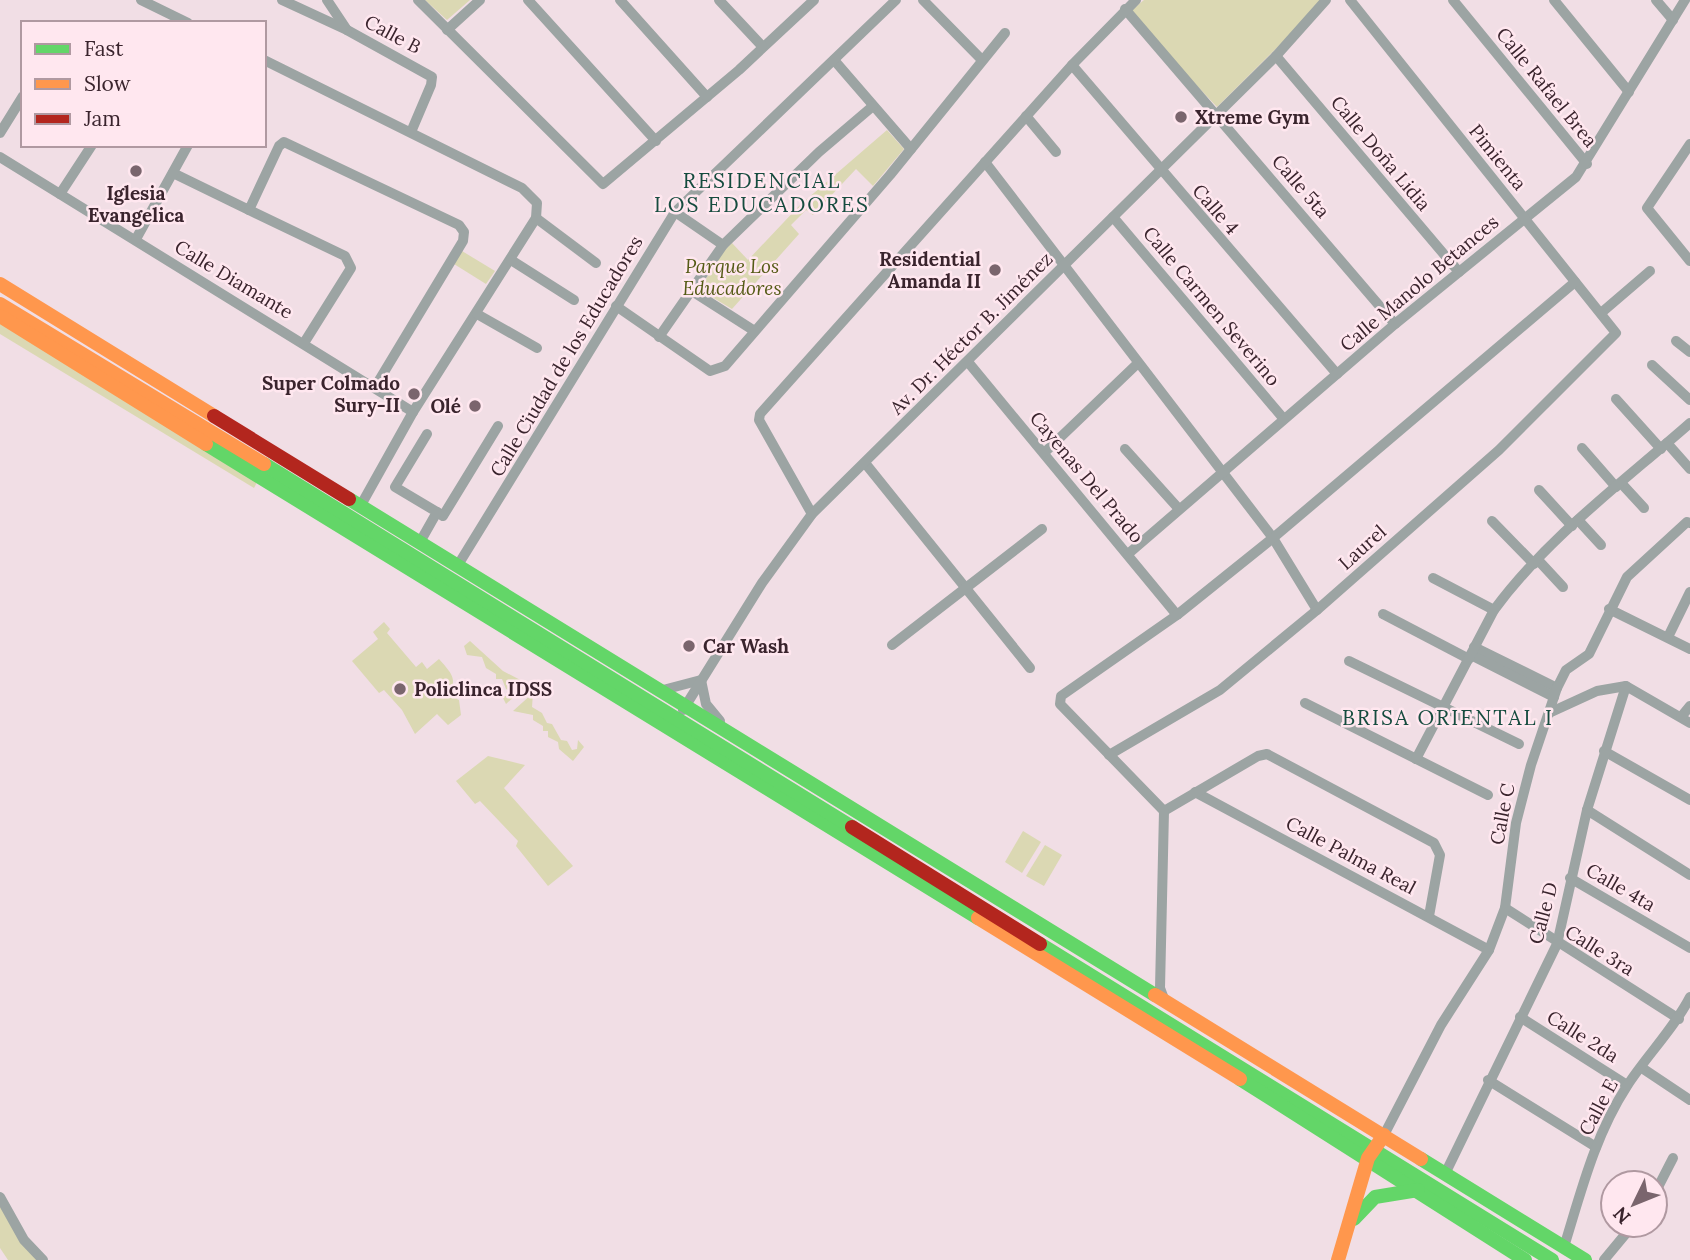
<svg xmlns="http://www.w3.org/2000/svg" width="1690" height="1260" font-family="Lora,serif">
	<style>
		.green { fill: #dbd8b3 }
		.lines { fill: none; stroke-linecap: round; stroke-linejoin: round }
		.street { stroke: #9ca4a3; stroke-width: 10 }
		.fast { stroke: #63d668; stroke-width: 14 }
		.slow { stroke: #ff974d; stroke-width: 14 }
		.jam { stroke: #b3261e; stroke-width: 14 }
		.poi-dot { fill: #7a656d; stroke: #ffe7ef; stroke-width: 2.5 }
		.labels { text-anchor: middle; stroke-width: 5; stroke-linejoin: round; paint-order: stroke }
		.street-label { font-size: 19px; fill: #3a242d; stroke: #ffe7ef }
		.poi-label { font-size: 19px; font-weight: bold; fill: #3a242d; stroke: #ffe7ef; text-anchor: start }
		.park-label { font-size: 19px; font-style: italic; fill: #555b16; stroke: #ffe7ef }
		.neighbourhood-label { font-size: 21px; letter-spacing: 2px; fill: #164c3f; stroke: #ffe7ef }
	</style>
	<rect width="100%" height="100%" fill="#f1dee5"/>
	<g class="green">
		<path d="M425,0H470L447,20Z"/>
		<path d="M1144,0H1325L1217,107L1128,13Z"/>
		<path d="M887,130L904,149L873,186L856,169L813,215L806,210L791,225L799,234L732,309L700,290L719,255L732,243L748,260L800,205Z"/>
		<path d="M462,251L495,271L486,284L454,264Z"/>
		<path d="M0,305L265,467L254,488L0,334Z"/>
		<path d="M384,622L390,629L387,633L416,667L422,662L427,669L439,659C451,673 458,678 449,695L459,700L461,715L448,725L437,714L415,734L402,710L384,690L379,693L352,661L378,639L373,632Z"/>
		<path d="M470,641L503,671L528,684L506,704L502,696H512L513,692L506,689L502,679H496V674L486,668L482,657L467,655L464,646Z"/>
		<path d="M533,693L532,707L542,713L547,723L552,724L561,740L567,741L572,750L577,749L578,740L584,747L573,761L559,749L558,742L548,737V731H543V726L533,720V715L513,711Z"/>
		<path d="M488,756L525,765L504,788L573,866L548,886L516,846L518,841L480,801L475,804L456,781Z"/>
		<path d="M1023,831L1041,842L1022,873L1005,862Z"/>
		<path d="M1045,845L1062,855L1044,886L1026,876Z"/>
		<path d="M0,1197L43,1260H8L0,1248Z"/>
	</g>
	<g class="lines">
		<g class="street">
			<path d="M141,0L188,23"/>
			<path d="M282,0L347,30L432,77L431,85L411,132"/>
			<path d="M327,0L347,30"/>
			<path d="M418,0L603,184L739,70L814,0"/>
			<path d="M528,0L656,141"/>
			<path d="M620,0L707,97"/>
			<path d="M719,0L762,46"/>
			<path d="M923,0L982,60"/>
			<path d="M1453,0L1587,164"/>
			<path d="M1554,0L1629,92"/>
			<path d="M1656,0L1673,20"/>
			<path d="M1125,9L1395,324"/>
			<path d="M447,30L480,0"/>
			<path d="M1276,56L1459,272"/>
			<path d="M264,60L522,188L537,203L536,218L413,412L361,505"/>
			<path d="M834,60L911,149"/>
			<path d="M1072,65L1337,374"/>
			<path d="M1026,116L1056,152"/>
			<path d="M0,133L23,96"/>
			<path d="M1690,144L1647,208L1690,261"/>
			<path d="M0,157L413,412"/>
			<path d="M985,162L1273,538L1317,610"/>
			<path d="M173,173L249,210L279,146L284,142L459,225L464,232L463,241L375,387"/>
			<path d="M60,194L92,145"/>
			<path d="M249,210L345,256L351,268L304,343"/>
			<path d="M675,212L723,245"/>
			<path d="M1113,217L1283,418"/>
			<path d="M536,218L596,263"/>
			<path d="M136,239L188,145"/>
			<path d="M511,260L574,300"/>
			<path d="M692,291L753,330"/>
			<path d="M616,306L710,371L725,366L890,175L1005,33"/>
			<path d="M1601,313L1650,271"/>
			<path d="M477,314L537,348"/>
			<path d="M659,337L723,245L819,152L873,106"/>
			<path d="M1676,341L1690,352"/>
			<path d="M968,362L1177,615"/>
			<path d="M1652,365L1690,400"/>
			<path d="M1616,399L1661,449"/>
			<path d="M1667,443L1690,469"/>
			<path d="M1582,448L1616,487"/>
			<path d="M1125,449L1179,509"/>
			<path d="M1045,452L1137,364"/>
			<path d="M865,463L1030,668"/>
			<path d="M1621,483L1644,508"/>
			<path d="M1539,490L1572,526"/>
			<path d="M437,512L443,516L498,426"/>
			<path d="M812,514L759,420L760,414L1072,65L1136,0"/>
			<path d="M1578,520L1601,545"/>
			<path d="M1492,521L1534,564"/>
			<path d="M420,542L437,512L395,487L427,434"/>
			<path d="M1128,554L1395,324L1576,177L1685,0"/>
			<path d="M1538,560L1563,587"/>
			<path d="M458,565L675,212L896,0"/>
			<path d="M1433,578L1494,610"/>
			<path d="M1609,609L1690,649"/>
			<path d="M1383,614L1469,659"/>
			<path d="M1668,637L1690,592"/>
			<path d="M892,645L1042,529"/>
			<path d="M1474,647L1557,688"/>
			<path d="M1471,655L1554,697"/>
			<path d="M1349,661L1519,744"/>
			<path d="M663,690L701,680L706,704L720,721"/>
			<path d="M1305,703L1488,795"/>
			<path d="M683,710L762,583L812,514L1276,56L1326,0"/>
			<path d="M1549,713L1597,691L1626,686L1690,723"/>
			<path d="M1681,717L1690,706"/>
			<path d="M1604,751L1690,800"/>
			<path d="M1109,755L1220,690L1317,610L1499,450L1616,333L1350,0"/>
			<path d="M1416,759L1494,610C1547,538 1623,482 1690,423"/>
			<path d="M1195,792L1489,950"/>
			<path d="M1587,810L1690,875"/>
			<path d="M1164,811L1258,756L1267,754L1434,843L1440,855L1429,916"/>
			<path d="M1570,878L1690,948"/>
			<path d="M1505,908L1679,1019"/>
			<path d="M1164,999L1160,988L1164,811L1060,704L1061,696L1177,615L1273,538L1575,282"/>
			<path d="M1520,1017L1627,1085"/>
			<path d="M1642,1068L1690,1100"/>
			<path d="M1488,1080L1596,1147"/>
			<path d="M1384,1135L1441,1025L1489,950L1505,908L1516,823L1531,765L1557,688L1566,670L1589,654L1627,577L1687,522L1690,523"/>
			<path d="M1445,1174L1557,944L1587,810L1626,686"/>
			<path d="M1655,1193L1673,1158"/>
			<path d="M0,1197L24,1240L43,1260"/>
			<path d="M1564,1247C1581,1192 1595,1135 1627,1086C1647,1055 1673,1030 1690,997"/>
			<path d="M1604,1260L1633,1225"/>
		</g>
		<g class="fast">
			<path d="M206,444L978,918"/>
			<path d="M264,464L852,827"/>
			<path d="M349,499L1155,995"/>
			<path d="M1040,944L1552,1260"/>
			<path d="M1240,1079L1525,1260"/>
			<path d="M1421,1159L1585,1260"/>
			<path d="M1354,1219L1375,1197L1418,1190"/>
		</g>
		<g class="slow">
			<path d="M0,284L214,416"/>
			<path d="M0,304L264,464"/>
			<path d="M0,316L206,444"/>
			<path d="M978,918L1240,1079"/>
			<path d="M1155,995L1421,1159"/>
			<path d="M1338,1260L1368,1158L1384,1135"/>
		</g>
		<g class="jam">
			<path d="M214,416L349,499"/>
			<path d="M852,827L1040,944"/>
		</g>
	</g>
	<g class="poi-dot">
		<circle cx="1181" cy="117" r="7"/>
		<circle cx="136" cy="171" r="7"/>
		<circle cx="995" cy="270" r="7"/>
		<circle cx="414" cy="394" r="7"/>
		<circle cx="475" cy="406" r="7"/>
		<circle cx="689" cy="646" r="7"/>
		<circle cx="400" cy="689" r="7"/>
	</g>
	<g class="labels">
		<g class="street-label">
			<text transform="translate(393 34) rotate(28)" y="7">Calle B</text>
			<text transform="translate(1547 87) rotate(51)" y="7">Calle Rafael Brea</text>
			<text transform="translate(1381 153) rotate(50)" y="7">Calle Doña Lidia</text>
			<text transform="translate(1498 157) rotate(51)" y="7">Pimienta</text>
			<text transform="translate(1301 186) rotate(49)" y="7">Calle 5ta</text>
			<text transform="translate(1216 209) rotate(49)" y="7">Calle 4</text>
			<text transform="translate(234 279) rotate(31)" y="7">Calle Diamante</text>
			<text transform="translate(1419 283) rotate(-40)" y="7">Calle Manolo Betances</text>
			<text transform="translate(1212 306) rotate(50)" y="7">Calle Carmen Severino</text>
			<text transform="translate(971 333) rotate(-45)" y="7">Av. Dr. Héctor B. Jiménez</text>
			<text transform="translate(566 356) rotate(-59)" y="7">Calle Ciudad de los Educadores</text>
			<text transform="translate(1087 477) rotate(50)" y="7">Cayenas Del Prado</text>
			<text transform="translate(1362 547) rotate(-42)" y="7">Laurel</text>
			<text transform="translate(1502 814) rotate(-79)" y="7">Calle C</text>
			<text transform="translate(1351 855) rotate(28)" y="7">Calle Palma Real</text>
			<text transform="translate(1621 887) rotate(30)" y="7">Calle 4ta</text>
			<text transform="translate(1543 913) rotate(-75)" y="7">Calle D</text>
			<text transform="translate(1600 950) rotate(32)" y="7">Calle 3ra</text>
			<text transform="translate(1583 1036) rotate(32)" y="7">Calle 2da</text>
			<text transform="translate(1598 1107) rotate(-62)" y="7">Calle E</text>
		</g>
		<g class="poi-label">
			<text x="1195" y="124">Xtreme Gym</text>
			<text x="136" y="200" text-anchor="middle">Iglesia<tspan x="136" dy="22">Evangelica</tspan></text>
			<text x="981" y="266" text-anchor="end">Residential<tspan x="981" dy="22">Amanda II</tspan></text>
			<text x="400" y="390" text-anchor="end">Super Colmado<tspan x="400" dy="22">Sury-II</tspan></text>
			<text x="461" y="413" text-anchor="end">Olé</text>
			<text x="703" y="653">Car Wash</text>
			<text x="414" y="696">Policlinca IDSS</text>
		</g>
		<g class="park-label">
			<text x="732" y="273">Parque Los<tspan x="732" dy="22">Educadores</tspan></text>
		</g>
		<g class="neighbourhood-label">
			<text x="762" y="188">RESIDENCIAL<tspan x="762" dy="24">LOS EDUCADORES</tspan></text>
			<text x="1448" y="725">BRISA ORIENTAL I</text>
		</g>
	</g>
	<rect x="21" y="21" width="245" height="126" fill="#ffe7ef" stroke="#b099a1" stroke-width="2"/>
	<rect x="35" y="44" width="35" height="10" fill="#63d668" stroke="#b099a1" stroke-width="2"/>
	<text x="84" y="56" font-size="21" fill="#3a242d">Fast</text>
	<rect x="35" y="79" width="35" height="10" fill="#ff974d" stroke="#b099a1" stroke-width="2"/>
	<text x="84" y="91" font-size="21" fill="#3a242d">Slow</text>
	<rect x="35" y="114" width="35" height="10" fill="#b3261e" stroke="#b099a1" stroke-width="2"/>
	<text x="84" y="126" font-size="21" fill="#3a242d">Jam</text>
	<g transform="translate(1634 1204) rotate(227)"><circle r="33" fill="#ffe7ef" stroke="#b099a1" stroke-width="2"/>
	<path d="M0-5L12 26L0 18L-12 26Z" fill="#7a656d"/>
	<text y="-10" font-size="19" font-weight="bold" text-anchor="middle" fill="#3a242d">N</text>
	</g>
</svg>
